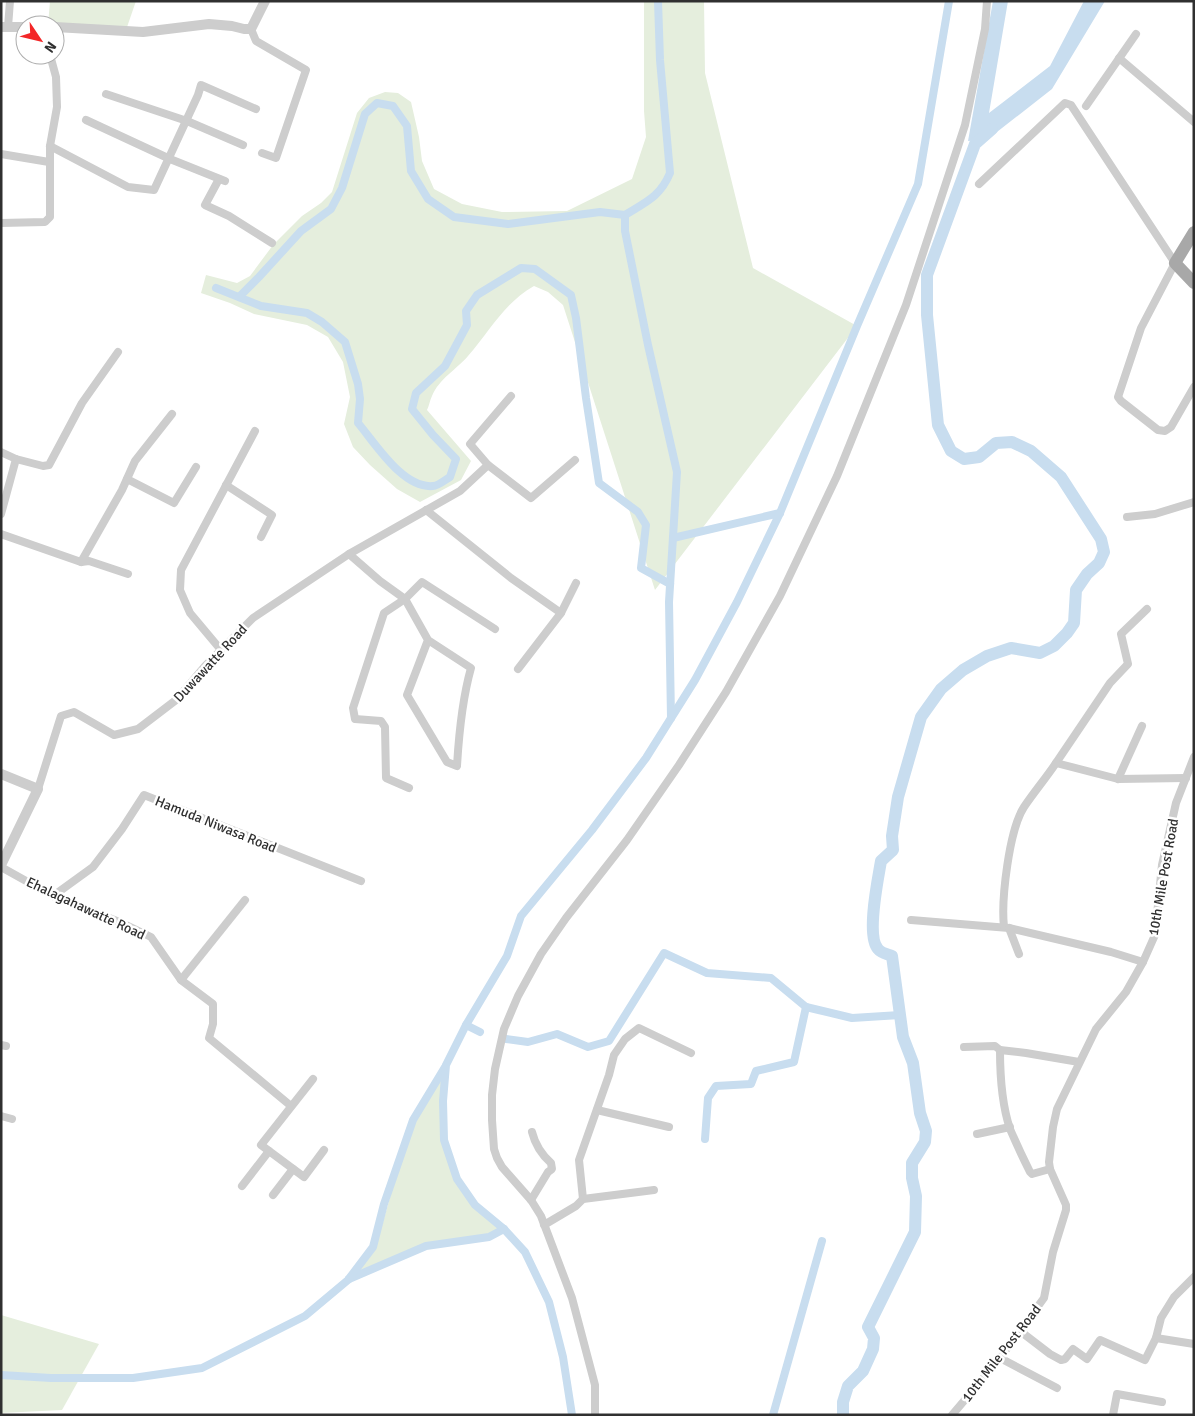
<svg xmlns="http://www.w3.org/2000/svg" width="1195" height="1416" font-family="Signika,sans-serif">
	<style>
		.green { fill: #e5eedd }
		.water { fill: #c8ddef }
		.lines { fill: none; stroke-linecap: round; stroke-linejoin: round }
		.canal { stroke: #c8ddef; stroke-width: 8 }
		.river { stroke: #c8ddef; stroke-width: 12 }
		.minor { stroke: #cdcdcd; stroke-width: 8 }
		.tertiary { stroke: #cdcdcd; stroke-width: 10 }
		.primary { stroke: #a8a8a8; stroke-width: 12 }
		.labels { text-anchor: middle; stroke-width: 5; stroke-linejoin: round; paint-order: stroke }
		.street-label { font-size: 14px; fill: #303030; stroke: #fff }
	</style>
	<rect width="100%" height="100%" fill="#fff"/>
	<g class="green">
		<path d="M50,1H136L126,30L48,25Z"/>
		<path d="M644,1H704L705,73L753,268L857,326L655,590L563,305L548,292L534,286C504,303 490,331 468,356C457,369 439,379 432,396C430,400 429,406 427,410L471,461L461,480L420,502L397,489L370,465L353,447L344,424L350,397L343,362L328,337L307,325L254,314L230,303L201,293L206,275L237,283L250,276L273,245L302,216L321,203L332,192L357,113L369,98L385,92L398,93L411,102L419,137L422,161L434,189L462,204L502,212L567,211L632,179L646,137L644,111Z"/>
		<path d="M441,1078V1142L455,1180L473,1206L500,1229L486,1235L426,1243L358,1272L375,1250L393,1187L415,1121Z"/>
		<path d="M1,1315L99,1344L62,1410L1,1413Z"/>
	</g>
	<path class="water" d="M993,1H1008L989,113L1050,66L1084,1H1105L1052,89L988,139L968,141Z"/>
	<g class="lines">
		<g class="canal">
			<path d="M658,1L660,60L670,173C660,197 646,202 625,215V231L648,345L677,472L669,602L671,718"/>
			<path d="M216,288L261,306L307,313L322,322L345,342L358,384L360,399L358,423C375,443 403,489 433,486C438,486 445,480 450,477L456,459L433,435L412,409L416,393L445,366L467,325L466,311L477,295L521,268L535,269L571,295L576,318L586,398L599,483L638,512L646,525L641,568L670,584"/>
			<path d="M239,297L259,277L301,231L331,209L342,188L365,114L377,103L393,106L407,126L411,171L428,199L454,217L508,224L600,212L625,215"/>
			<path d="M673,538L780,513"/>
			<path d="M466,1025L480,1032"/>
			<path d="M506,1039L528,1042L557,1034L588,1047L609,1041L664,953L707,973L771,978L806,1007L852,1018L900,1015"/>
			<path d="M705,1139L708,1098L716,1086L751,1084L756,1071L794,1062L806,1007"/>
			<path d="M349,1279L426,1246L489,1237L504,1229"/>
			<path d="M1,1375L51,1378H133L202,1368L305,1316L348,1280L373,1247L384,1204L413,1120L445,1067"/>
			<path d="M572,1415L563,1357L549,1302L525,1252L504,1229L475,1205L457,1179L444,1140L443,1101L446,1065L466,1025L507,956L521,916L592,830L646,758L695,680L737,602L780,513L857,326L918,184L949,1"/>
			<path d="M773,1415L822,1241"/>
		</g>
		<path class="river" d="M843,1415V1402L848,1386L863,1371L873,1349L874,1338L868,1327L915,1232L916,1196L912,1178V1163L925,1142L926,1131L920,1113L913,1063L903,1037L892,956C887,954 881,953 878,949C866,936 878,879 881,861L893,850L892,836L898,797L921,717L941,689L963,670L987,656L1011,648L1040,653L1054,646L1067,633L1074,623L1076,590L1087,574L1099,563L1104,552L1101,539L1061,477L1031,451L1012,442L996,443L979,457L964,459L951,451L938,425L927,315V275L975,144L992,129"/>
		<g class="minor">
			<path d="M8,27L10,1"/>
			<path d="M251,29L256,41L306,70L276,158L262,153"/>
			<path d="M1119,58L1194,122"/>
			<path d="M106,94L187,121L243,145"/>
			<path d="M1086,106L1136,34"/>
			<path d="M86,120L170,159L225,181"/>
			<path d="M50,146L128,187L154,190L198,95L201,85L256,109"/>
			<path d="M1,154L49,162"/>
			<path d="M219,179L205,205L229,216L272,243"/>
			<path d="M979,184L1065,103L1071,105L1175,263L1141,328L1118,397L1121,401L1158,430L1165,431L1171,427L1194,387"/>
			<path d="M1,223L45,222L50,217V146L57,107L56,77L50,55"/>
			<path d="M511,396L470,444L488,465L531,498L575,460"/>
			<path d="M1,452L16,459"/>
			<path d="M127,479L174,503L196,467"/>
			<path d="M226,485L272,515L261,537"/>
			<path d="M426,510L511,578L561,613L518,669"/>
			<path d="M1,514L16,459L43,466L49,465L82,403L118,352"/>
			<path d="M1127,517L1155,514L1194,502"/>
			<path d="M1,534L81,562L89,561L128,574"/>
			<path d="M349,554L380,581L405,599L428,640L407,695L447,762L457,766C459,732 462,700 471,668L428,640"/>
			<path d="M81,562L122,490L135,461L172,414"/>
			<path d="M1147,609L1121,634L1128,664L1110,683L1056,763L1118,779L1186,778"/>
			<path d="M561,613L576,583"/>
			<path d="M221,650L190,613L180,590L181,570L255,431"/>
			<path d="M1118,779L1142,726"/>
			<path d="M409,788L386,778L385,727L381,721L355,719L353,708L384,613L405,599L422,582L495,629"/>
			<path d="M38,789L61,716L74,712L114,735L138,729L176,700L205,666L253,618L349,554L460,491L488,465"/>
			<path d="M1,867L53,896L122,923L151,937L181,980L213,1004V1024L209,1038L291,1106"/>
			<path d="M53,896L93,867L122,829L144,795L361,881"/>
			<path d="M911,920L1009,928L1111,952L1143,962"/>
			<path d="M1004,927C1001,900 1009,830 1024,807C1034,792 1046,778 1056,763"/>
			<path d="M1009,928L1019,954"/>
			<path d="M181,980L245,900"/>
			<path d="M1,1045L6,1046"/>
			<path d="M964,1047L995,1046L1000,1050"/>
			<path d="M313,1079L261,1145L304,1177L324,1150"/>
			<path d="M597,1110L669,1127"/>
			<path d="M1,1116L12,1119"/>
			<path d="M977,1134L1010,1127"/>
			<path d="M1050,1169L1032,1174L1030,1172C1023,1158 1016,1143 1010,1129C1002,1105 1000,1075 1000,1050L1026,1053L1079,1062"/>
			<path d="M242,1186L269,1151"/>
			<path d="M273,1195L293,1169"/>
			<path d="M583,1199L579,1160L609,1075L614,1055L625,1039L639,1028L691,1053"/>
			<path d="M531,1200L548,1172L552,1169L551,1163C542,1155 535,1144 532,1132"/>
			<path d="M544,1225L576,1206L583,1199L654,1190"/>
			<path d="M1020,1331L1050,1354L1061,1360L1065,1359L1073,1349L1087,1359L1100,1340L1145,1360L1156,1338L1161,1318L1174,1297L1194,1277"/>
			<path d="M1156,1338L1194,1344"/>
			<path d="M1000,1358L1057,1388"/>
			<path d="M595,1415V1385L572,1298L541,1216L531,1200L502,1167L497,1158L494,1149L492,1120V1095L495,1069L504,1029L518,996L541,954L566,918L627,840L679,765L726,692L780,596L837,476L906,305L965,125L985,29L987,1"/>
			<path d="M952,1415L997,1362L1044,1298L1053,1252L1066,1210V1205L1050,1169L1049,1162L1053,1127L1057,1109L1096,1029L1126,992L1143,962L1155,935L1162,865L1176,803L1194,757"/>
			<path d="M1113,1415L1117,1394L1162,1402"/>
		</g>
		<g class="tertiary">
			<path d="M1,27H25"/>
			<path d="M55,27L143,32L209,24L232,26L244,29H251L265,1"/>
			<path d="M1,774L38,789L1,865"/>
		</g>
		<path class="primary" d="M1194,232L1175,263L1194,283"/>
	</g>
	<g class="labels">
		<g class="street-label">
			<text transform="translate(210 663) rotate(-47)" y="5">Duwawatte Road</text>
			<text transform="translate(216 824) rotate(22)" y="5">Hamuda Niwasa Road</text>
			<text transform="translate(1163 877) rotate(-80)" y="5">10th Mile Post Road</text>
			<text transform="translate(86 908) rotate(25)" y="5">Ehalagahawatte Road</text>
			<text transform="translate(1001 1353) rotate(-52)" y="5">10th Mile Post Road</text>
		</g>
	</g>
	<rect width="1195" height="1416" fill="none" stroke="#303030" stroke-width="5"/>
	<g transform="translate(40 40) rotate(125)"><circle r="24" fill="#ffffff" stroke="#acacac"/>
	<path d="M0-4L9 19L0 12L-9 19Z" fill="#f32728"/>
	<text y="-8" font-size="14" font-weight="bold" text-anchor="middle" fill="#303030">N</text>
	</g>
</svg>
